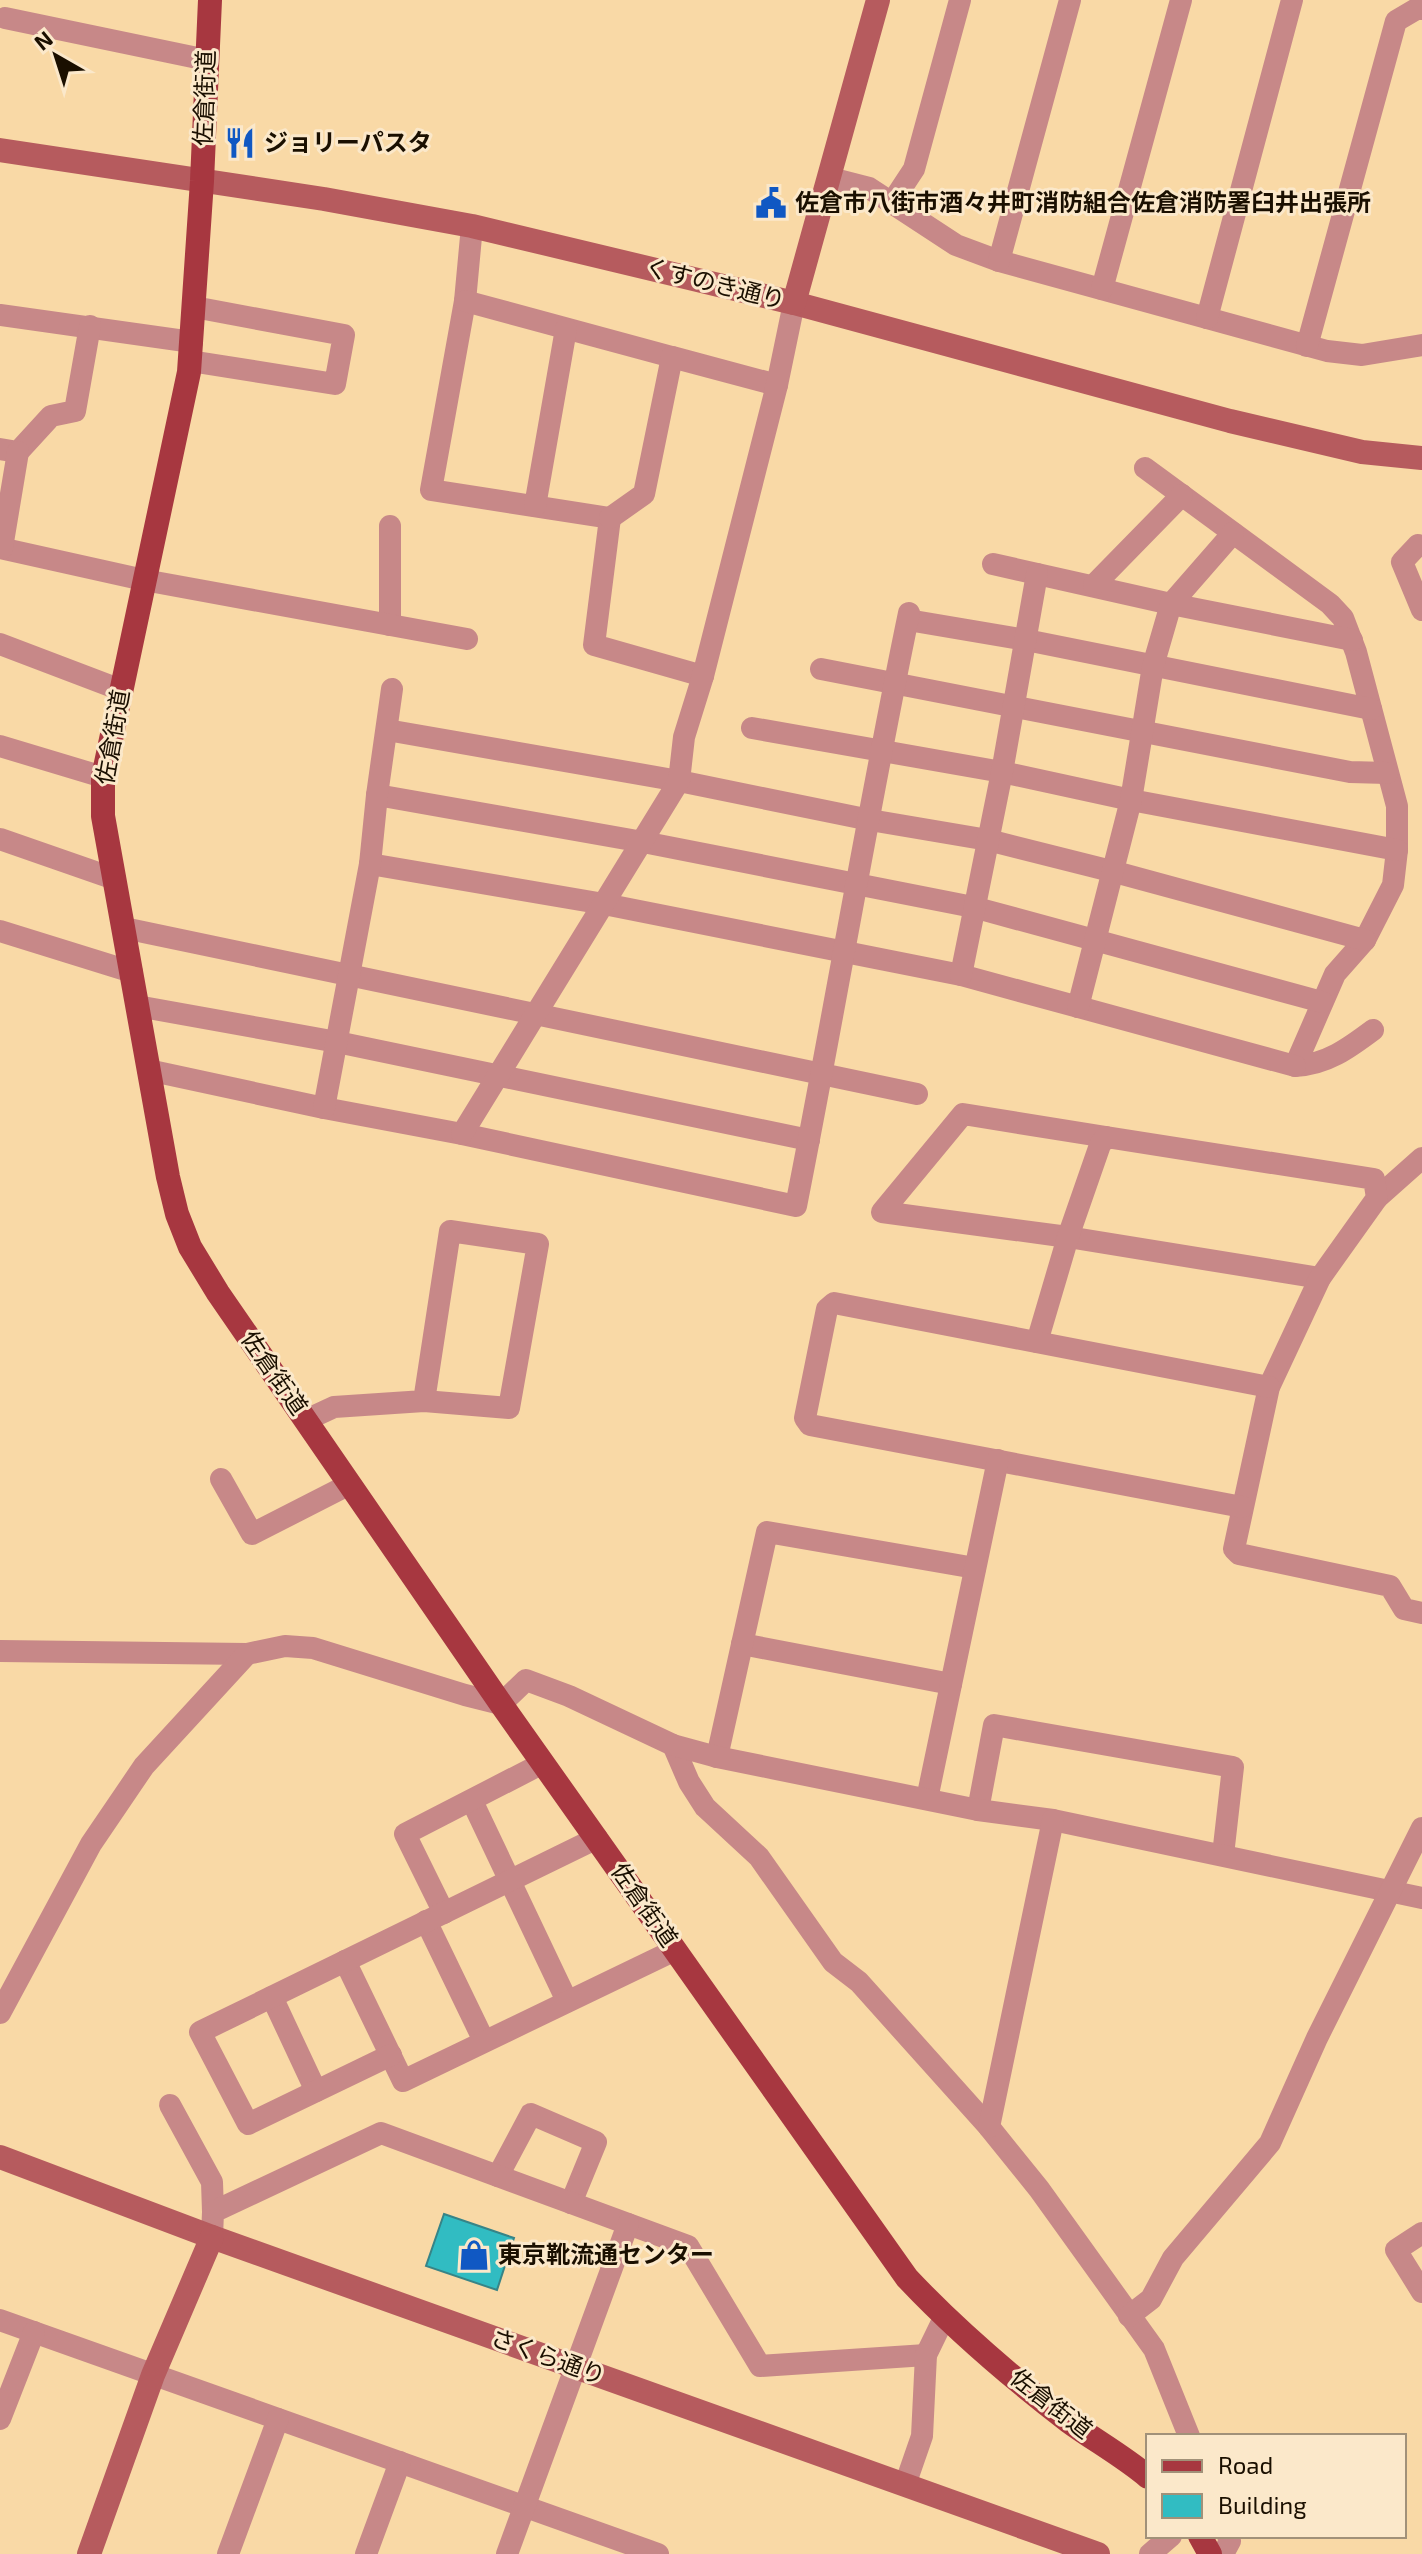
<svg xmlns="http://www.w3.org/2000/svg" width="1422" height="2554" font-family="'Exo 2','Noto Sans JP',sans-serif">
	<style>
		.building { fill: #31bcc2; stroke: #378487; stroke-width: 2 }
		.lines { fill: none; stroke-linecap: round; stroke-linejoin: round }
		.street { stroke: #c78888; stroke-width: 22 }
		.secondary { stroke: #b65b5e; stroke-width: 24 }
		.primary { stroke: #a73740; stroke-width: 24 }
		.labels { text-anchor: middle; stroke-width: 6; stroke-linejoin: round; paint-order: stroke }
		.street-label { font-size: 24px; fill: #1a0f00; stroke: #fbe8ca }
		.poi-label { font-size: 24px; font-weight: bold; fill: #1a0f00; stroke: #fbe8ca; text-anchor: start }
	</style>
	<rect width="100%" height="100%" fill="#f9d9a6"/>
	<path class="building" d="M444,2214L514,2238L497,2290L426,2266Z"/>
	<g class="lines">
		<g class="street">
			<path d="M5,18L207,60"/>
			<path d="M830,178L869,188L956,245L999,261L1327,351L1362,355L1422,345"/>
			<path d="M893,201L914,169L960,0"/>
			<path d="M472,226L465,301L431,490L610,518L594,645L703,676"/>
			<path d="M999,261L1070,0"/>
			<path d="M1102,289L1181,0"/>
			<path d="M465,301L672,357"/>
			<path d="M0,315L192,342"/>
			<path d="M1207,318L1292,0"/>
			<path d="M1307,346L1396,21L1418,8L1422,9"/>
			<path d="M190,361L335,384L344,335L194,307"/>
			<path d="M0,449L18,452L51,416L75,411L90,326"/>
			<path d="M1145,468L1330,604L1343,618L1356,652L1397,806V850L1393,885L1365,940L1335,974L1295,1066C1326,1065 1349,1048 1373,1030"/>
			<path d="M535,506L566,329"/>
			<path d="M610,518L644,494L672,357L777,385"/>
			<path d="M390,526V625"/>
			<path d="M1422,546L1418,545L1402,562L1422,610"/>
			<path d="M0,548L144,580L467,639"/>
			<path d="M2,548L18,452"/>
			<path d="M993,564L1171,604L1352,640"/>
			<path d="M1094,585L1182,495"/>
			<path d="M908,620L1026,640L1371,709"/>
			<path d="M0,644L121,690"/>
			<path d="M821,669L1350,772L1387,773"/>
			<path d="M752,728L1002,772L1131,800L1397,850"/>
			<path d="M387,730L679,781L870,820L988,840L1115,872L1365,940"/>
			<path d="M0,746L103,777"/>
			<path d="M377,795L643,842L973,907L1322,1002"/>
			<path d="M0,839L115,879"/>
			<path d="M370,864L604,904L961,975L1295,1066"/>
			<path d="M124,928L917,1094"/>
			<path d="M0,931L132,972"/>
			<path d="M961,975L1002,772L1037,574"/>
			<path d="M137,1006L337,1042L809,1140"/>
			<path d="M1078,1007L1131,800L1153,666L1171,604L1233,533"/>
			<path d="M148,1070L324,1108L462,1134L796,1206C835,1009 868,810 909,613"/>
			<path d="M324,1108L370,864L377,795L392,689"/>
			<path d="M462,1134L679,781L684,737L703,676L777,385L794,303"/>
			<path d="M1106,1137L963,1114L882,1212L1068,1237L1320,1278"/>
			<path d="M1377,1198L1422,1158"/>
			<path d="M1037,1342L1068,1237L1100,1145L1106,1137L1374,1179L1377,1198L1320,1278L1269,1387L1234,1549L1239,1554L1390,1586L1404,1609L1422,1613"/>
			<path d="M306,1420L334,1407L424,1401L509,1408L538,1244L450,1231L424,1401"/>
			<path d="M221,1479L252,1534L350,1484"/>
			<path d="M1242,1507L810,1425L805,1418L827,1309L834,1303L1269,1387"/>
			<path d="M742,1644L951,1684"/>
			<path d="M0,1651L247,1654"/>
			<path d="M673,1745L689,1782L705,1807L759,1857L833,1962L859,1982L989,2127L1039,2189L1154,2349L1189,2436"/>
			<path d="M717,1757L767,1532L975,1568"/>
			<path d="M927,1799L998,1460"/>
			<path d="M472,1801L567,2001"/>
			<path d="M978,1810L994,1725L1233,1767L1223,1855"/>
			<path d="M444,1913L405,1834L543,1763"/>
			<path d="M426,1921L484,2041"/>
			<path d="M345,1961L403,2081L675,1950"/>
			<path d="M272,1997L316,2091"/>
			<path d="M0,2013L91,1844L144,1766L247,1654L285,1646L313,1648L465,1695L501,1704L526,1680L569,1696L673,1745L717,1757L978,1810L1053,1820L1422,1898"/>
			<path d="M391,2055L248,2124L200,2032L597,1838"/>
			<path d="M170,2105L212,2182L213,2212"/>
			<path d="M989,2127L1053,1820"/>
			<path d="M498,2176L531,2114L596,2142L571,2203"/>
			<path d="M1422,2233L1396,2250L1422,2292"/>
			<path d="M212,2237L213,2212L381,2133L688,2246L760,2366L926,2355"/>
			<path d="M1129,2316L1151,2299L1173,2258L1270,2143L1317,2038L1422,1828"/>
			<path d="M0,2320L658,2554"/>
			<path d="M0,2419L34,2332"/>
			<path d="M905,2485L922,2436L926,2355L944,2318"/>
			<path d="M228,2554L278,2419"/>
			<path d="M366,2554L400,2462"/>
			<path d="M507,2554L628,2224"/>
			<path d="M1150,2554L1171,2536"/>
			<path d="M1223,2554L1230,2541L1228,2536"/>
		</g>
		<g class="secondary">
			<path d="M0,150L324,199L472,226L794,303L1230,421L1362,452L1422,458"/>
			<path d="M794,303L878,0"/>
			<path d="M0,2157L212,2237L1098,2554"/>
			<path d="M89,2554L153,2375L212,2237"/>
		</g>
		<g class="primary">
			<path d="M210,0L202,181L189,372L103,777V816L168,1177L177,1214L190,1247L218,1293L501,1704L907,2278C956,2330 1011,2377 1068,2421C1094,2440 1123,2456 1148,2477"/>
			<path d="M1200,2536L1210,2554"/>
		</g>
	</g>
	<defs>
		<symbol id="restaurant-bare" viewBox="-9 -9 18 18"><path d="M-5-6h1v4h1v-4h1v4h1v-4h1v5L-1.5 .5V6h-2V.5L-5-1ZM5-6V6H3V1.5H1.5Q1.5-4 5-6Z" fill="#1058c3" stroke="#fbe8ca" stroke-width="2.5" paint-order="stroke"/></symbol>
		<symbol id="civic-bare" viewBox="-9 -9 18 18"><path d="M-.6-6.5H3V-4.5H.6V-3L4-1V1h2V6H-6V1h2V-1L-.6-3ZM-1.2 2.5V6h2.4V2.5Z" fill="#1058c3" stroke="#fbe8ca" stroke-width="2.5" paint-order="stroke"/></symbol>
		<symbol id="shop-bare" viewBox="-9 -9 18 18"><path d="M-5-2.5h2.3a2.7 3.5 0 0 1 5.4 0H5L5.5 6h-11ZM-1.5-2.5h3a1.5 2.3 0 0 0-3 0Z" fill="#1058c3" stroke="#fbe8ca" stroke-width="2.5" paint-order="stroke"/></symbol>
	</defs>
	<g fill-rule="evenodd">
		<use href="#restaurant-bare" x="218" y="121" width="44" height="44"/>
		<use href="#civic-bare" x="749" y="181" width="44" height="44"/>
		<use href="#shop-bare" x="452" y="2233" width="44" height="44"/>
	</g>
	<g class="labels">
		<g class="street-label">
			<text transform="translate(205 98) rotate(-88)" y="8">佐倉街道</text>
			<text transform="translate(715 284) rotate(14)" y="8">くすのき通り</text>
			<text transform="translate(113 737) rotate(-80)" y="8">佐倉街道</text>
			<text transform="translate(274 1373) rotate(55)" y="8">佐倉街道</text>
			<text transform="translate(644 1905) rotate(55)" y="8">佐倉街道</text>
			<text transform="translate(548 2357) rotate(20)" y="8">さくら通り</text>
			<text transform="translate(1051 2404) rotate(38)" y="8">佐倉街道</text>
		</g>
		<g class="poi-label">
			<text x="264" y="151">ジョリーパスタ</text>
			<text x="795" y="211">佐倉市八街市酒々井町消防組合佐倉消防署臼井出張所</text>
			<text x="498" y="2263">東京靴流通センター</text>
		</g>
	</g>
	<rect x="1146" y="2434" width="260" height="104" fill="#fbe8ca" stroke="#a19179" stroke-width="2"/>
	<rect x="1162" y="2460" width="40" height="12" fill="#a73740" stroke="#a19179" stroke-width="2"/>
	<text x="1218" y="2474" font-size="24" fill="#1a0f00">Road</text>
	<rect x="1162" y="2494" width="40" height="24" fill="#31bcc2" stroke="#a19179" stroke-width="2"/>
	<text x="1218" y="2514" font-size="24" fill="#1a0f00">Building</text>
	<g transform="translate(56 56) rotate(321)" stroke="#fbe8ca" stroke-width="6" paint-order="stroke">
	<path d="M0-6L14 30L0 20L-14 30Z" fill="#1a0f00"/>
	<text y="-12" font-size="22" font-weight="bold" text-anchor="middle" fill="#1a0f00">N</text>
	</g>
</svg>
